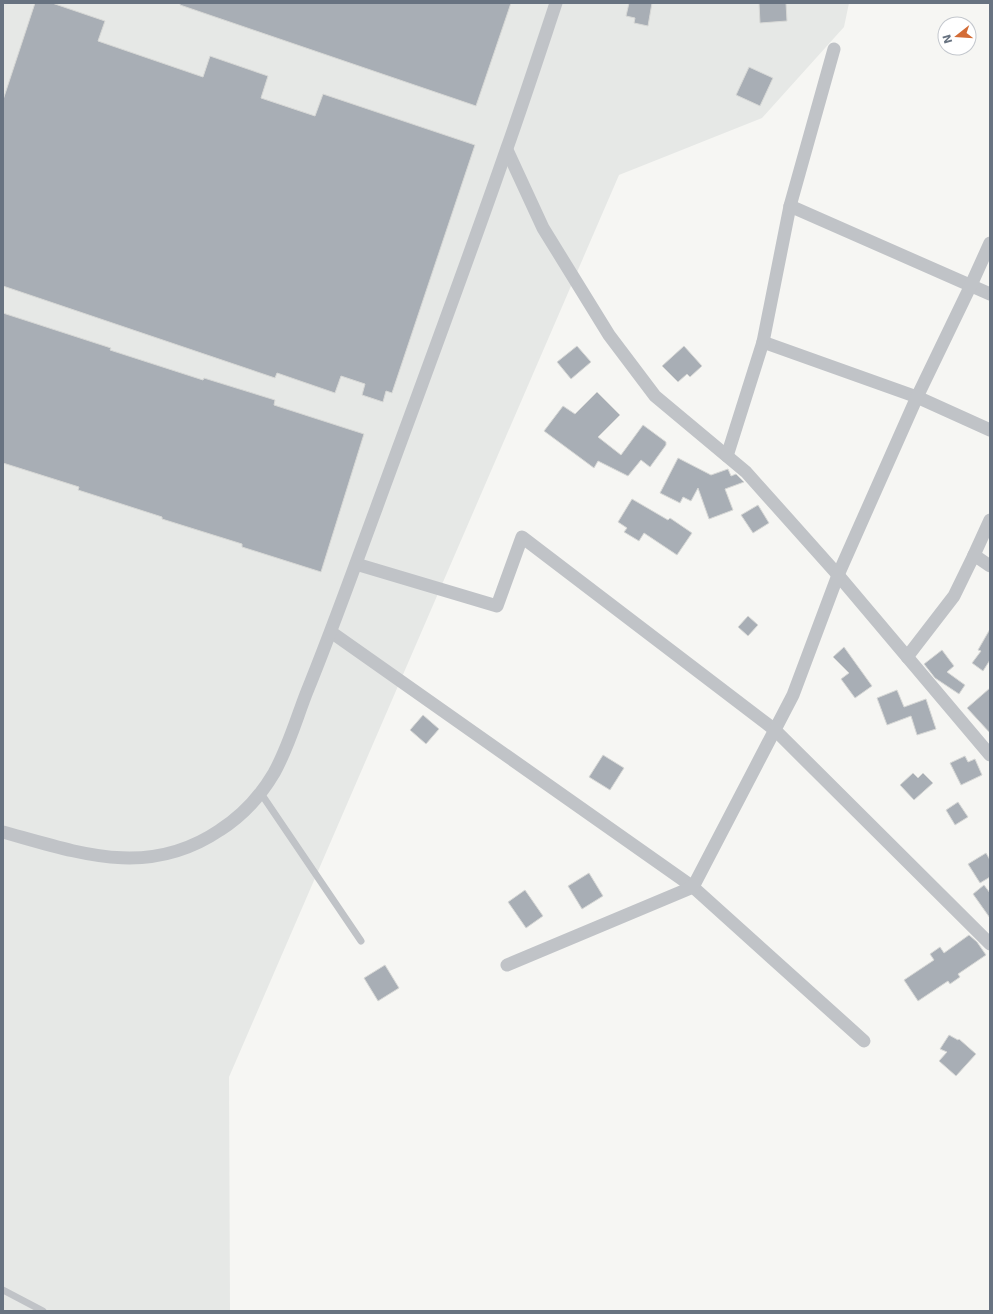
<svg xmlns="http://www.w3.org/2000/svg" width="993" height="1314" font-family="'DejaVu Sans',sans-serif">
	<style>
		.built { fill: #e6e8e6 }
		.building { fill: #a8aeb5; stroke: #d7d8d6 }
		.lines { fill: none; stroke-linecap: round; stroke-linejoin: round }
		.lane { stroke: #c0c3c7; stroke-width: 7 }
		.street { stroke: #c0c3c7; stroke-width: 13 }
	</style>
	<rect width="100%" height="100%" fill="#f6f6f3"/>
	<path class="built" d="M3,3H849L844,27L762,118L619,175L229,1077L230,1311H3Z"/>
	<g class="building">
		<path d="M35,3H52L105,21L98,41L203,77L210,56L268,76L261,98L315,116L323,94L475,145L392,393L386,391L383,402L362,395L365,384L341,376L335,393L277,373L275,378L3,286V100Z"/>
		<path d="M180,3H511L476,106L180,5Z"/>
		<path d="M629,3H652L648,26L634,23L635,18L626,16Z"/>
		<path d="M759,3H786L787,21L760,23Z"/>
		<path d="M749,67L773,78L760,106L736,95Z"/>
		<path d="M3,313L111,348L110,350L203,380L204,378L275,400L274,405L364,434L321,572L242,547V544L162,519V517L78,490L79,487L3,463Z"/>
		<path d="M577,346L591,362L571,379L557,362Z"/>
		<path d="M684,346L702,366L690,377L687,374L678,382L662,366Z"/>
		<path d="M597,392L620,415L598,437L621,455L643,425L666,442V445L650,467L641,460L628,476L598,461L594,468L544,431L563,406L575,414Z"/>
		<path d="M678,458L711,475L728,469L731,476L736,474L744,482L725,489L733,510L709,519L698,488L691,501L683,497L680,503L660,493Z"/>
		<path d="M632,499L668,520L670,518L692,533L677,555L644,533L639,541L624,532L627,528L618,522Z"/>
		<path d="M758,505L769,523L753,533L741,515Z"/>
		<path d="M748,616L758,625L748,636L738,627Z"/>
		<path d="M990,629V660L983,671L972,663L981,651L978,650Z"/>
		<path d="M844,647L872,686L855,698L841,679L849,673L833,657Z"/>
		<path d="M942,650L954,666L947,672L965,685L959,694L935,678L924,664Z"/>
		<path d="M990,688V733L967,708Z"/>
		<path d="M897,690L904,707L926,699L936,729L917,735L911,716L887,725L877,698Z"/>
		<path d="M423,715L439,729L426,744L410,730Z"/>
		<path d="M603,755L624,768L610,790L589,777Z"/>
		<path d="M965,756L968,762L975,759L982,775L961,785L950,763Z"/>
		<path d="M913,773L918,778L923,773L933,783L914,800L900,785Z"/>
		<path d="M958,802L968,817L955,825L946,810Z"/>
		<path d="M986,853L990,860V877L980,883L968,864Z"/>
		<path d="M589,873L603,896L582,909L568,886Z"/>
		<path d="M984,885L990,893V918L973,894Z"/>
		<path d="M525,890L543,916L526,928L508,902Z"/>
		<path d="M969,935L977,942L986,955L958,974L960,977L950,984L948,981L918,1001L904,980L934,960L930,954L940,947L944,953Z"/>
		<path d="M385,965L399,988L378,1001L364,978Z"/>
		<path d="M949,1035L958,1040L959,1039L976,1054L956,1076L939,1061L947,1052L940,1049Z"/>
	</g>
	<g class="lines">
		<g class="lane">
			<path d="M260,792L361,941"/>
			<path d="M3,1290L43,1311"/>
		</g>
		<g class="street">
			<path d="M507,150L543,228L609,335L655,396L746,472L838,575L990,755"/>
			<path d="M790,206L990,294"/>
			<path d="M763,342L917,397L990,430"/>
			<path d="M727,456L763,342L790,206L834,49"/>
			<path d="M974,555L990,520"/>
			<path d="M356,564L497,606L522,537L775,730L990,944"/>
			<path d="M331,632L693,887L864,1041"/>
			<path d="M907,657L954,596L974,555L990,566"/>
			<path d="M3,832C79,853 148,879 220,830C242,816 261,795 274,773C288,748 296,720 306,694C331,633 353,571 376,509C420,389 465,269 507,148C524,100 540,51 556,3"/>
			<path d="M507,965L693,887L793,695L838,575L917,397L971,285L990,243"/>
		</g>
	</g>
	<rect width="993" height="1314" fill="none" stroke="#687381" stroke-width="8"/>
	<g transform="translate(957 36) rotate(253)"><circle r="19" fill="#ffffff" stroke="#c3c7cd"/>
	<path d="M0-3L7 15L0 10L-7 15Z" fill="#d36c36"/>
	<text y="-6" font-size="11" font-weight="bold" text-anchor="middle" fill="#687381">N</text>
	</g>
</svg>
